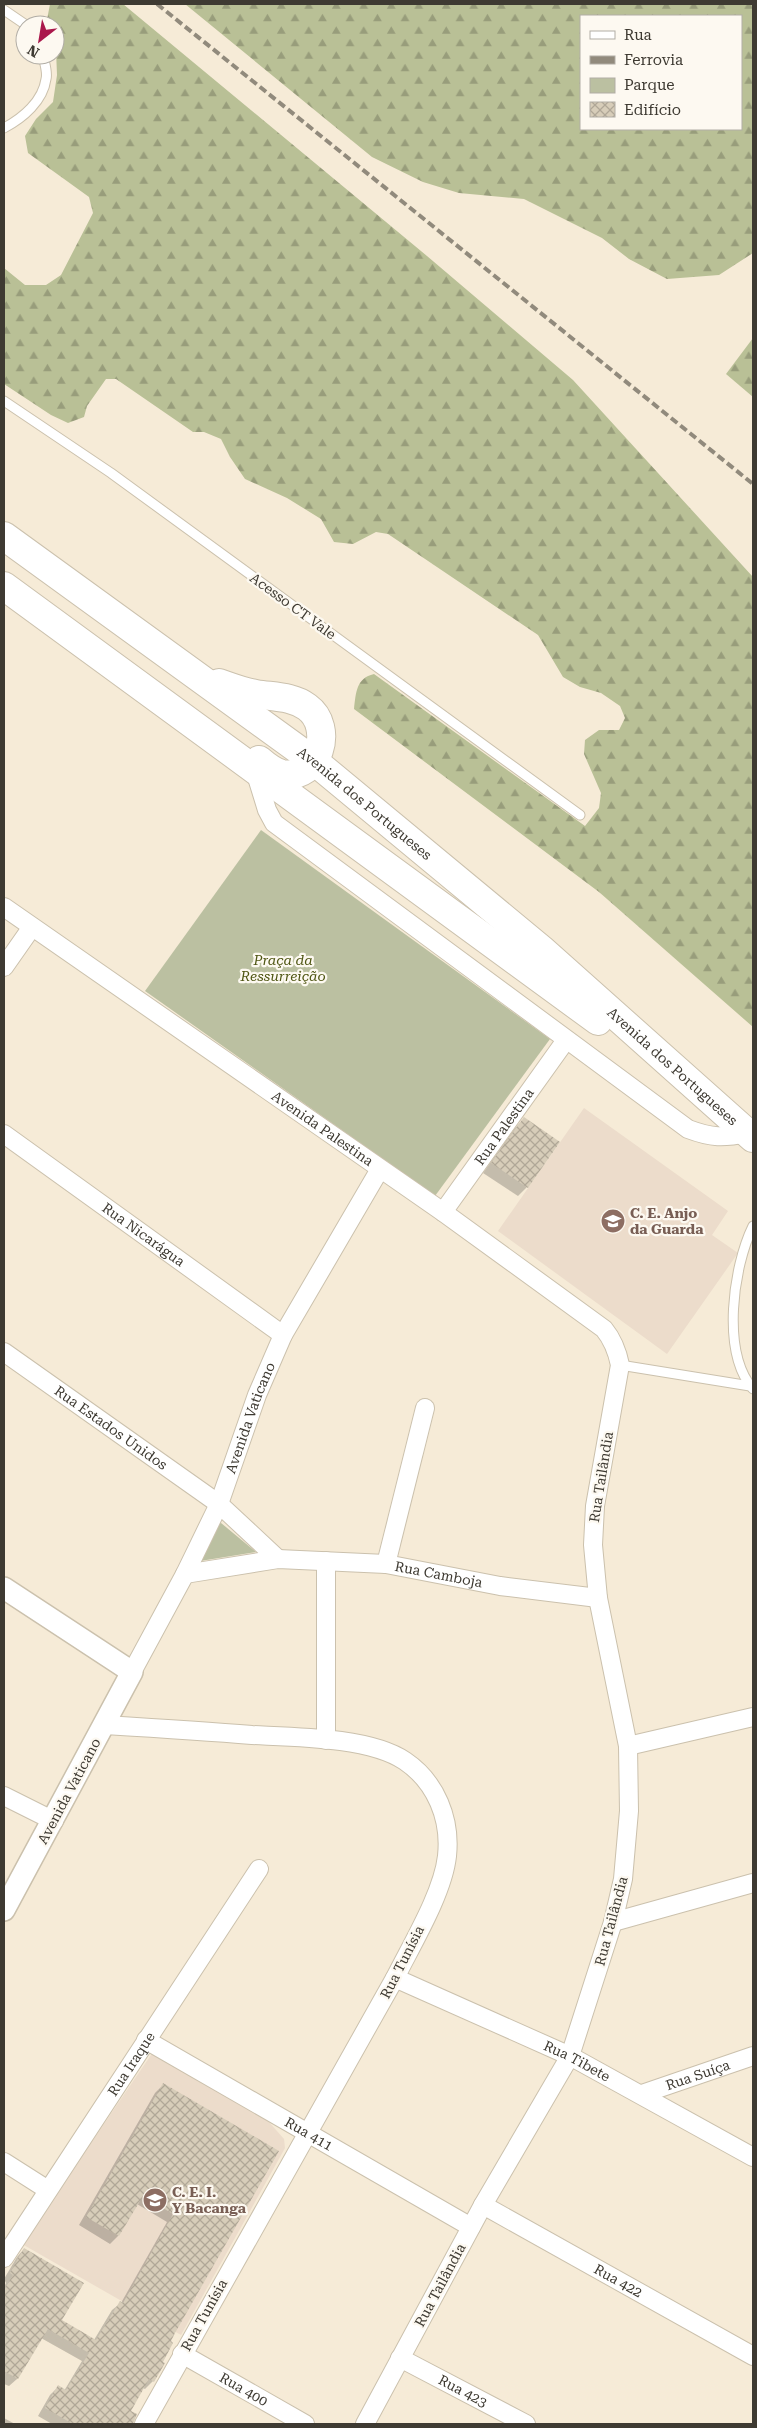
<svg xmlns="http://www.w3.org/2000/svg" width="757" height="2428" font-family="'Roboto Serif',serif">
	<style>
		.education { fill: #ecdccb }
		.forest { fill: url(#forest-firs); fill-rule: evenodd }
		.green { fill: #bbc0a1 }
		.shadow { fill: #0003 }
		.building { fill: url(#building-cross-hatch) }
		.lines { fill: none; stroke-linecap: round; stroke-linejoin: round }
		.service-casing { stroke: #cbc1ad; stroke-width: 11 }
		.minor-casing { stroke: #cbc1ad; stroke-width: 20 }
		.tertiary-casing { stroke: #cbc1ad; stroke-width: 24 }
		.trunk-casing { stroke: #cbc1ad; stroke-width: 30 }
		.service { stroke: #fff; stroke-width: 9 }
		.minor { stroke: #fff; stroke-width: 18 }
		.tertiary { stroke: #fff; stroke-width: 21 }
		.trunk { stroke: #fff; stroke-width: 28 }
		.rail { stroke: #918a7c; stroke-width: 4; stroke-dasharray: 8 4; stroke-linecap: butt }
		.labels { text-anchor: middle; stroke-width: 4.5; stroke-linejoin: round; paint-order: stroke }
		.street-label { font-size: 14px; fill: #3e3a32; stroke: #fdf9f1 }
		.park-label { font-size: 14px; font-style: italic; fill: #4f5613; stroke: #fdf9f1 }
		.education-label { font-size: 14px; font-weight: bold; fill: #785e54; stroke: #fdf9f1; text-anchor: start }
	</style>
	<defs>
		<pattern id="forest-firs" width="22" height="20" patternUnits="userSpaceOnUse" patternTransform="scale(1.25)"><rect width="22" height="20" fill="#b9c096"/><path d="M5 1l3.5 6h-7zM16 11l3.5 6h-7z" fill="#989d7b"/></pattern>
		<pattern id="building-cross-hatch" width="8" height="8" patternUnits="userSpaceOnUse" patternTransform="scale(1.25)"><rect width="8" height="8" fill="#d7cdb9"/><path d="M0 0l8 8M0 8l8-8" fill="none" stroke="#b0a797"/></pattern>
	</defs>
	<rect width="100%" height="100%" fill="#f6ebd7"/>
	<g class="education">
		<path d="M584,1108L728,1211L712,1235L738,1253L667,1354L498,1231Z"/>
		<path d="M153,2052L269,2122L284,2139L285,2148L181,2335L22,2244Z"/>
	</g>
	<g class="forest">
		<path d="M50,4H123L427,256L573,380L753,577V1027L599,892L354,709C356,693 356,678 374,674L585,826L599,808L601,793L584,754L585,740L599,730H619L625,718L620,706L601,693L580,687L563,677L538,635L388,534L376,532L353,544L334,542L321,519L287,498L245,479L230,457L221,439L204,432H193L116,379H106L87,406L84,417L68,423L51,415L4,384V268L25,285H46L61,275L93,213L89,197L28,153L25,136L36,119L53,102L57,75L55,25H46Z"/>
		<path d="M185,4H753V253L719,275L667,279L629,259L602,238L524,199L459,193L423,182L372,157ZM581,16H741V129H581Z"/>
		<path d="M753,338V397L726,374Z"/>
	</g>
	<g class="green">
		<path d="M261,830L550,1039L435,1196L145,991Z"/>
		<path d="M215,1518L256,1552L194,1562Z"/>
	</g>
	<g class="shadow">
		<path d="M524,1119L527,1187L518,1196L483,1173L515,1128Z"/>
		<path d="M163,2085L278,2152L174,2332L161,2362L163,2364L153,2381L145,2389L143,2388L129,2411L135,2415L130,2424H52L38,2416L50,2395L58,2387L64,2391L82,2361L41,2338L17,2379L9,2386L4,2384V2287L6,2283L4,2279L17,2257L24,2249L61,2320L94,2340L112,2310L121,2303L167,2222L137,2204L118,2236L110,2244L79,2225L155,2093Z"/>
		<path d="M4,2418L15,2424H4Z"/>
	</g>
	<g class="building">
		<path d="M524,1117L560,1142L528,1188L491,1163Z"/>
		<path d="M163,2083L279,2151L175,2333L171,2341L173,2343L163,2362L165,2363L154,2382L149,2379L131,2411L137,2414L133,2424H73L45,2408L58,2385L66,2390L89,2353L48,2329L18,2379L4,2371V2290L13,2275L10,2273L24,2248L84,2283L62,2320L96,2340L120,2301L123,2303L173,2214L143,2196L119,2236L86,2217Z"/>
	</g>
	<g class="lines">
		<defs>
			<g id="service">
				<path d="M4,10L26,25"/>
				<path d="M4,128C23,118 43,101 46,79C48,72 44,62 43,55"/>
				<path d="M4,401L111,473L580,815"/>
				<path d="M753,1226C733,1267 721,1352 753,1389"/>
				<path d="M620,1365L750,1386"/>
			</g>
			<g id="minor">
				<path d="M255,771L267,810L274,823L688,1129C712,1138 723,1138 748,1133"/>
				<path id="s1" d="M4,907L443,1212L604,1329C613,1340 617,1350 620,1365L595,1506L593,1545L598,1598L628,1746L629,1811L623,1879L613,1922L570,2056L483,2205L365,2424"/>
				<path d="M4,967L32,927"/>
				<path id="s2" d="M4,1134L283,1335"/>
				<path id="s3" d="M443,1212L566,1040"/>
				<path id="s4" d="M4,1352L219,1504L278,1559"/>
				<path d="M326,1561V1740"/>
				<path d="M386,1564L425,1408"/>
				<path id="s5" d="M185,1574L278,1559L386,1564L500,1586L598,1598"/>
				<path id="s6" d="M132,1672L185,1574L219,1504L257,1395L283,1335L380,1169"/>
				<path d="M105,1725C154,1728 203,1731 252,1735C294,1737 370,1737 405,1761C436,1782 451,1819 447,1856C443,1893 412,1944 395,1978L144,2424"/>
				<path d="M628,1746L753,1717"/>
				<path d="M4,1796L54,1821"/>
				<path d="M613,1922L753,1883"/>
				<path id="s7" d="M395,1978L570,2056L753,2157"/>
				<path id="s8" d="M146,2040L471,2227"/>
				<path id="s9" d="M642,2094L753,2056"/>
				<path d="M4,2162L48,2190"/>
				<path id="s10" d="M483,2205L753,2356"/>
				<path id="s11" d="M4,2258L259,1869"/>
				<path id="s12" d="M182,2354L305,2424"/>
				<path id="s13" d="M400,2358L526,2424"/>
			</g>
			<path id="tertiary" d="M4,1588L132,1672L4,1910"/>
			<g id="trunk">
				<path id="s14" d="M4,536L314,761L541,949L753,1138"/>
				<path d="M4,586L598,1021"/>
				<path d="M219,683C231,687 243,692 256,694C273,697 292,696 307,707C335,727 319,781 282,774C273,772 266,766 259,760"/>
			</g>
		</defs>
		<use href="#service" class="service-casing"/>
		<use href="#minor" class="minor-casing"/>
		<use href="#tertiary" class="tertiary-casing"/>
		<use href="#trunk" class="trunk-casing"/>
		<use href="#service" class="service"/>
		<use href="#minor" class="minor"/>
		<use href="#tertiary" class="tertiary"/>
		<use href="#trunk" class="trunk"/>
		<path class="rail" d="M157,4L753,484"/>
	</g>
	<defs>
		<symbol id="school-disc" viewBox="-11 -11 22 22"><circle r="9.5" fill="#8d6e63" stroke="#fdf9f1"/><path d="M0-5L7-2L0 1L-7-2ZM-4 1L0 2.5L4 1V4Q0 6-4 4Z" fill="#fff"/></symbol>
	</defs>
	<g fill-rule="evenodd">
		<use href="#school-disc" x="599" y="1207" width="28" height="28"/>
		<use href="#school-disc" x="141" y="2186" width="28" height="28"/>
	</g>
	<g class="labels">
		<g class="street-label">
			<text transform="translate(293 606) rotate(36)" y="5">Acesso CT Vale</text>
			<text dy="5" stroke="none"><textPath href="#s14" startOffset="449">Avenida dos Portugueses</textPath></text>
			<text dy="5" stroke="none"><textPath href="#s14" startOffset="854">Avenida dos Portugueses</textPath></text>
			<text dy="5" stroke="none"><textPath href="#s3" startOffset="105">Rua Palestina</textPath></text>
			<text dy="5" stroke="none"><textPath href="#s1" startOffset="388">Avenida Palestina</textPath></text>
			<text dy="5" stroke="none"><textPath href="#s2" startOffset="172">Rua Nicarágua</textPath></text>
			<text dy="5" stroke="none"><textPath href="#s6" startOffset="281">Avenida Vaticano</textPath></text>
			<text dy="5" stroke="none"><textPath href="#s4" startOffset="131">Rua Estados Unidos</textPath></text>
			<text transform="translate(601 1477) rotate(-81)" y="5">Rua Tailândia</text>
			<text dy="5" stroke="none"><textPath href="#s5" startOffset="256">Rua Camboja</textPath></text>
			<text transform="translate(69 1791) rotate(-62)" y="5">Avenida Vaticano</text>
			<text transform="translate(611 1921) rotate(-75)" y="5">Rua Tailândia</text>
			<text transform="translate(402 1962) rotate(-63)" y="5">Rua Tunísia</text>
			<text dy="5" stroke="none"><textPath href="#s7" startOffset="200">Rua Tibete</textPath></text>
			<text dy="5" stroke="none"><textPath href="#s11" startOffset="232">Rua Iraque</textPath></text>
			<text dy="5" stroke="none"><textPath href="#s9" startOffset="59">Rua Suíça</textPath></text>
			<text dy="5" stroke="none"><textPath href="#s8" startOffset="188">Rua 411</textPath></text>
			<text dy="5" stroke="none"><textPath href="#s10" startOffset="155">Rua 422</textPath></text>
			<text transform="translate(440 2285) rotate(-62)" y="5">Rua Tailândia</text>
			<text transform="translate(204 2315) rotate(-61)" y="5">Rua Tunísia</text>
			<text dy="5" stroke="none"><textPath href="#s12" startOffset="71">Rua 400</textPath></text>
			<text dy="5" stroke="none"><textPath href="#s13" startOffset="71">Rua 423</textPath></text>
		</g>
		<g class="park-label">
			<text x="283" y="965">Praça da<tspan x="283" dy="16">Ressurreição</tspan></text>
		</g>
		<g class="education-label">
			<text x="630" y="1218">C. E. Anjo<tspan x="630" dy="16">da Guarda</tspan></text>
			<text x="172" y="2197">C. E. I.<tspan x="172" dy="16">Y Bacanga</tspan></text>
		</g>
	</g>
	<rect width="757" height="2428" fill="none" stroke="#3e3a32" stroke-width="10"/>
	<rect x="580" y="15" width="162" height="115" fill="#fdf9f1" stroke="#b1ada5"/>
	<rect x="590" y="31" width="25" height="8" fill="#ffffff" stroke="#b1ada5"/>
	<text x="624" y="40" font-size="15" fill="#3e3a32">Rua</text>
	<rect x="590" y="56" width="25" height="8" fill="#918a7c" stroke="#b1ada5"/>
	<text x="624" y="65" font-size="15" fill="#3e3a32">Ferrovia</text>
	<rect x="590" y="78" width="25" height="15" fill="#bbc0a1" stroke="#b1ada5"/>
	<text x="624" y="90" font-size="15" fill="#3e3a32">Parque</text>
	<rect x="590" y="102" width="25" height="15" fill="url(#building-cross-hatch)" stroke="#b1ada5"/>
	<text x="624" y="115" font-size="15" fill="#3e3a32">Edifício</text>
	<g transform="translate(40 40) rotate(211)"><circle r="24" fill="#fdf9f1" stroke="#b1ada5"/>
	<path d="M0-4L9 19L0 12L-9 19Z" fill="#aa174b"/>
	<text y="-8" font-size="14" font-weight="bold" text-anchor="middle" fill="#3e3a32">N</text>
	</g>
</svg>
